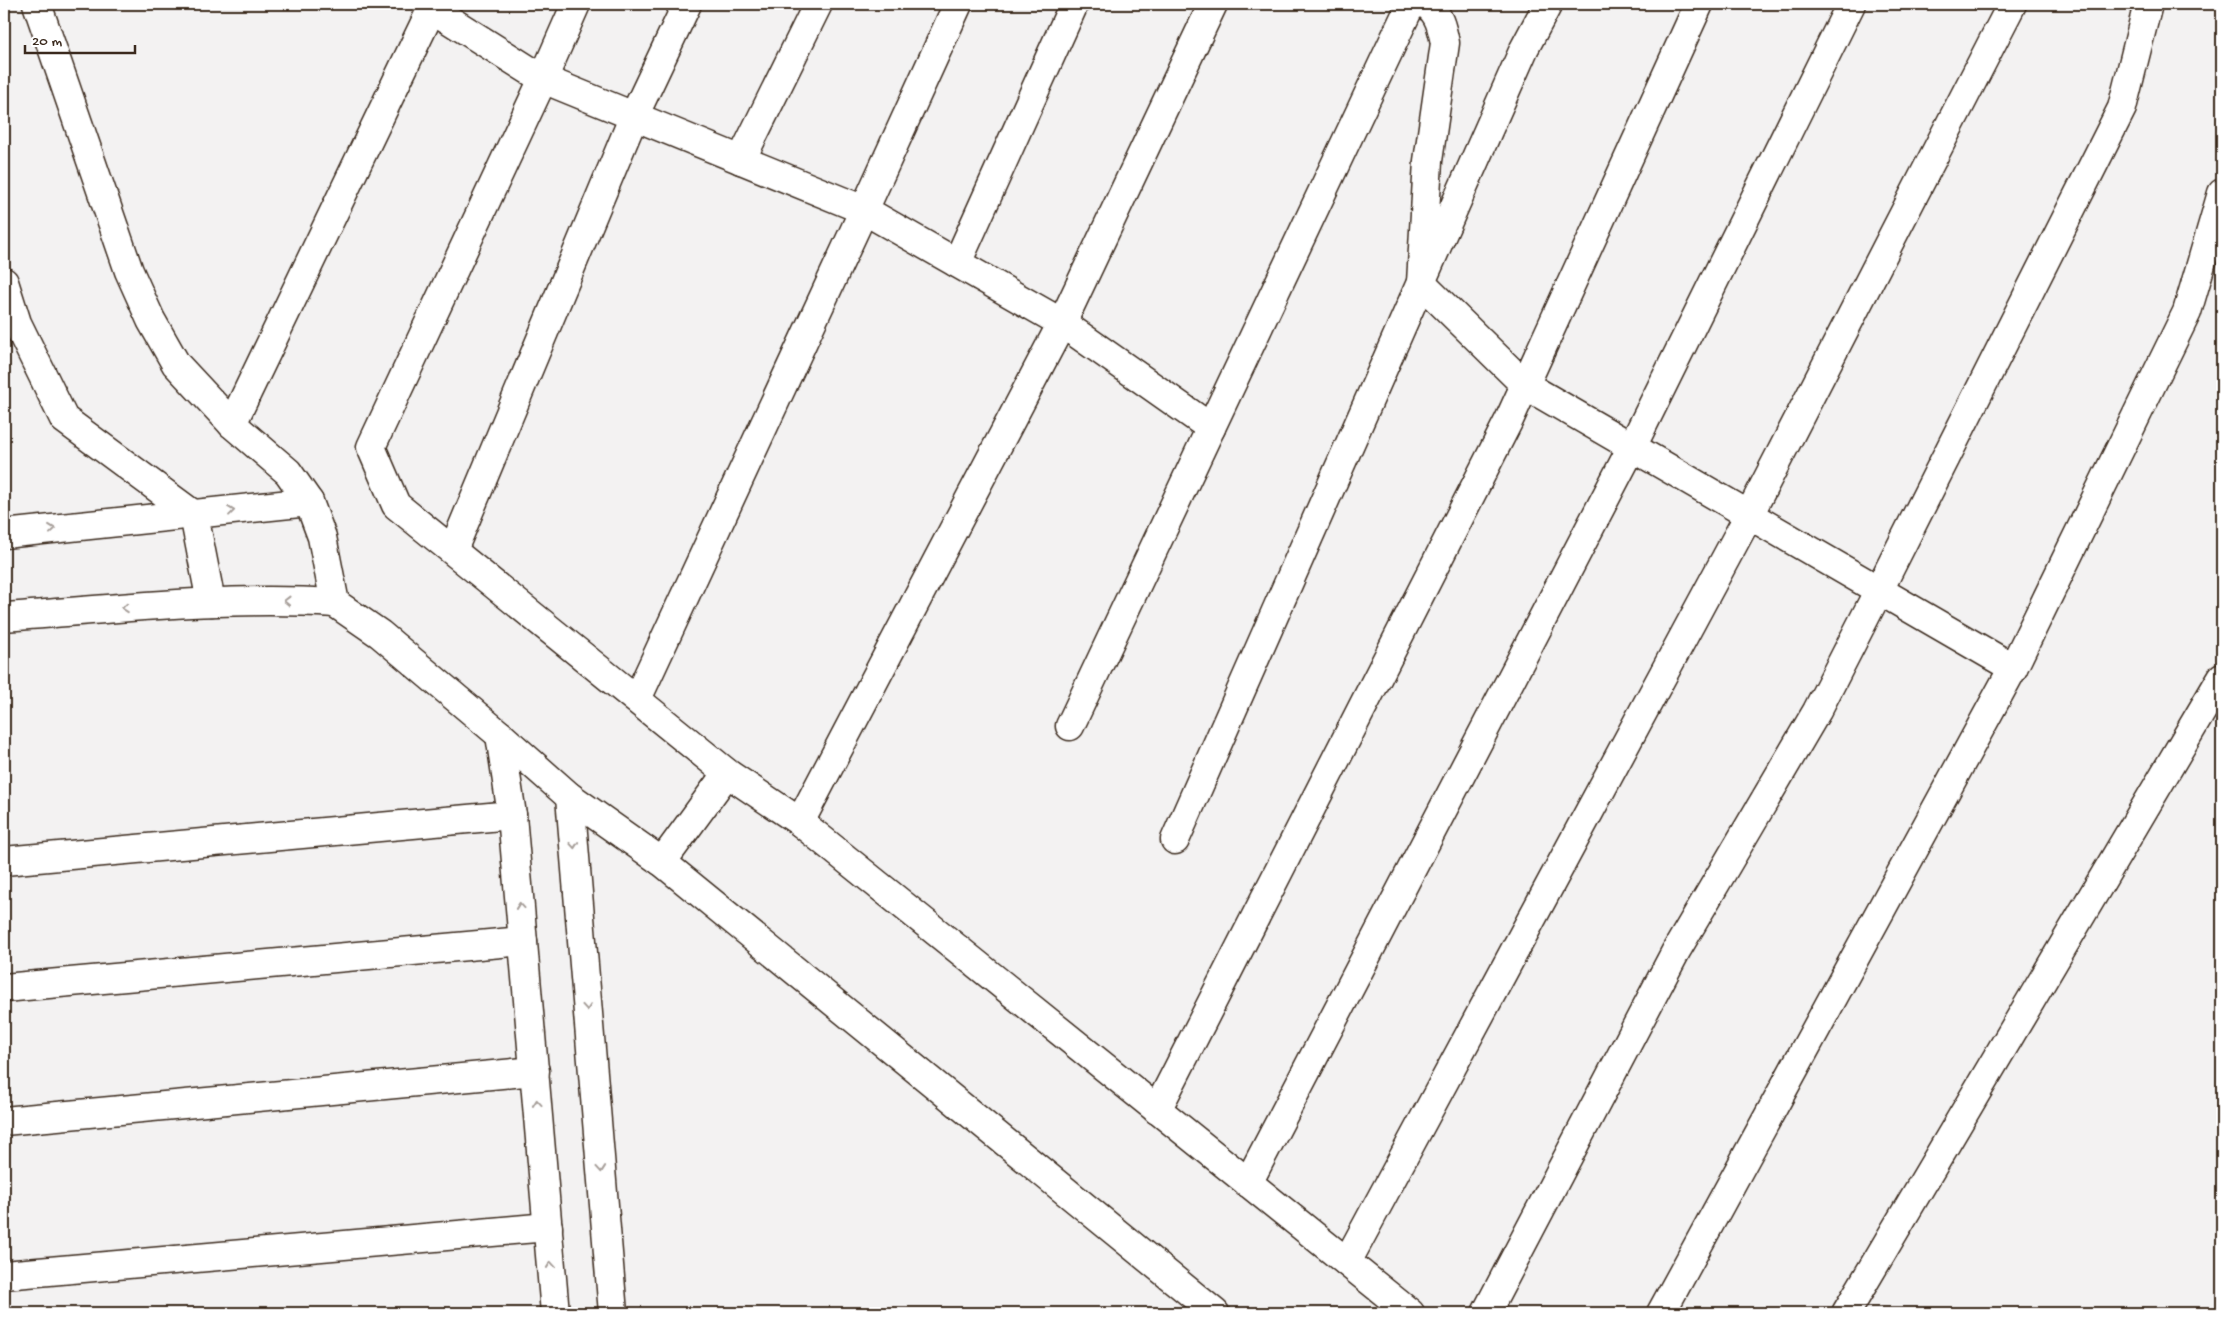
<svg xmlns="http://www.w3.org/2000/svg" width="2226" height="1317" font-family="'Gochi Hand',sans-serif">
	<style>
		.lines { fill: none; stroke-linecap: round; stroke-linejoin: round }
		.street-casing { stroke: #3b2a1e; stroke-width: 31 }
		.secondary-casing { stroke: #3b2a1e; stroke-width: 31 }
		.street { stroke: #fff; stroke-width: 28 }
		.secondary { stroke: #fff; stroke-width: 28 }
		.oneway { stroke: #a79f9a }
	</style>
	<rect width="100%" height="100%" fill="#f3f2f2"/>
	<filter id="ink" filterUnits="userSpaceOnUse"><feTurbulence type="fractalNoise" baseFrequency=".02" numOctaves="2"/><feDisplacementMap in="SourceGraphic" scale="10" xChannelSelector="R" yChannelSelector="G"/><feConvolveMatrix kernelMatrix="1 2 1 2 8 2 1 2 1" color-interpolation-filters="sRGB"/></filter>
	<g filter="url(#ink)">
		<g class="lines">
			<defs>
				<g id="street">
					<path d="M576,4L543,79L371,447L396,505L727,773"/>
					<path d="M1426,4C1439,13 1442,28 1445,43L1428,161L1421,283L1525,385L2013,668"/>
					<path d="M432,9L543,79L864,210L1062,323L1211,428"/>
					<path d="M741,160L818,4"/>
					<path d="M957,263L1074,4"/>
					<path d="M4,282L17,323L64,419L194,515L211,602"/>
					<path d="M232,424L434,4"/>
					<path d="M453,550L634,116L687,4"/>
					<path d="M637,699L864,210L958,4"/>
					<path d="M1070,726L1411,4"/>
					<path d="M800,822L1062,323L1213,4"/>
					<path d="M1175,840L1524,49L1548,4"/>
					<path d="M4,861L512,815"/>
					<path d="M662,862L727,773L800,822L1410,1313"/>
					<path d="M4,988L523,941"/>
					<path d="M1157,1110L1509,420L1699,4"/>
					<path d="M4,1121L535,1071"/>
					<path d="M1248,1183L1632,447L1851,4"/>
					<path d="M1347,1262L1749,515L2012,4"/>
					<path d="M4,1275L548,1227"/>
					<path d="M1486,1313L1676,951L1817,711L1879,590L2122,108L2148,4"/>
					<path d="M1661,1313L2013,668L2187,312L2222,193"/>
					<path d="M1846,1313L2222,677"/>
				</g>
				<g id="secondary">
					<path d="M37,4L129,271L151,320L176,364L232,424L288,472L309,502L322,537L335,603L380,634L500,735L570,797L662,862L1215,1313"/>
					<path d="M4,534L309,502"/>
					<path d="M4,617C114,609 225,596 335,603"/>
					<path d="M500,735L512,815L555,1313"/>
					<path d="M570,797L613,1313"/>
				</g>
			</defs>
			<use href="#street" class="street-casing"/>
			<use href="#secondary" class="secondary-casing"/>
			<use href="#street" class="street"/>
			<use href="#secondary" class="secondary"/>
		</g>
		<defs><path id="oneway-chevron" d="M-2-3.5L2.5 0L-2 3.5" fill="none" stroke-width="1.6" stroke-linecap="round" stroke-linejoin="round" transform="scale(1.25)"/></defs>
		<g class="oneway">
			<use href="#oneway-chevron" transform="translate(231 511) rotate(-7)"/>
			<use href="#oneway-chevron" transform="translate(52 529) rotate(-6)"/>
			<use href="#oneway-chevron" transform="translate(287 601) rotate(-179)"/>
			<use href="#oneway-chevron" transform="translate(125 608) rotate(176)"/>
			<use href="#oneway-chevron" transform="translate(574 845) rotate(85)"/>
			<use href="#oneway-chevron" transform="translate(520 906) rotate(-95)"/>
			<use href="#oneway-chevron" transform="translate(587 1007) rotate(85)"/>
			<use href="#oneway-chevron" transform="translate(537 1103) rotate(-95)"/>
			<use href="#oneway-chevron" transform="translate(601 1169) rotate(85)"/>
			<use href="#oneway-chevron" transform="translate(551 1265) rotate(-95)"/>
		</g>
	</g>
	<rect width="2226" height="1317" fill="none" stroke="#fff" stroke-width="20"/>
	<rect x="10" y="10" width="2206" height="1297" fill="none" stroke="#3b2a1e" stroke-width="2" filter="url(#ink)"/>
	<path d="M25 45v8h110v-8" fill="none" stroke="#3b2a1e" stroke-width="2.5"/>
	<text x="32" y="45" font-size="15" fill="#3b2a1e" stroke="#ffffff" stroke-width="4" paint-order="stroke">20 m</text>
</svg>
